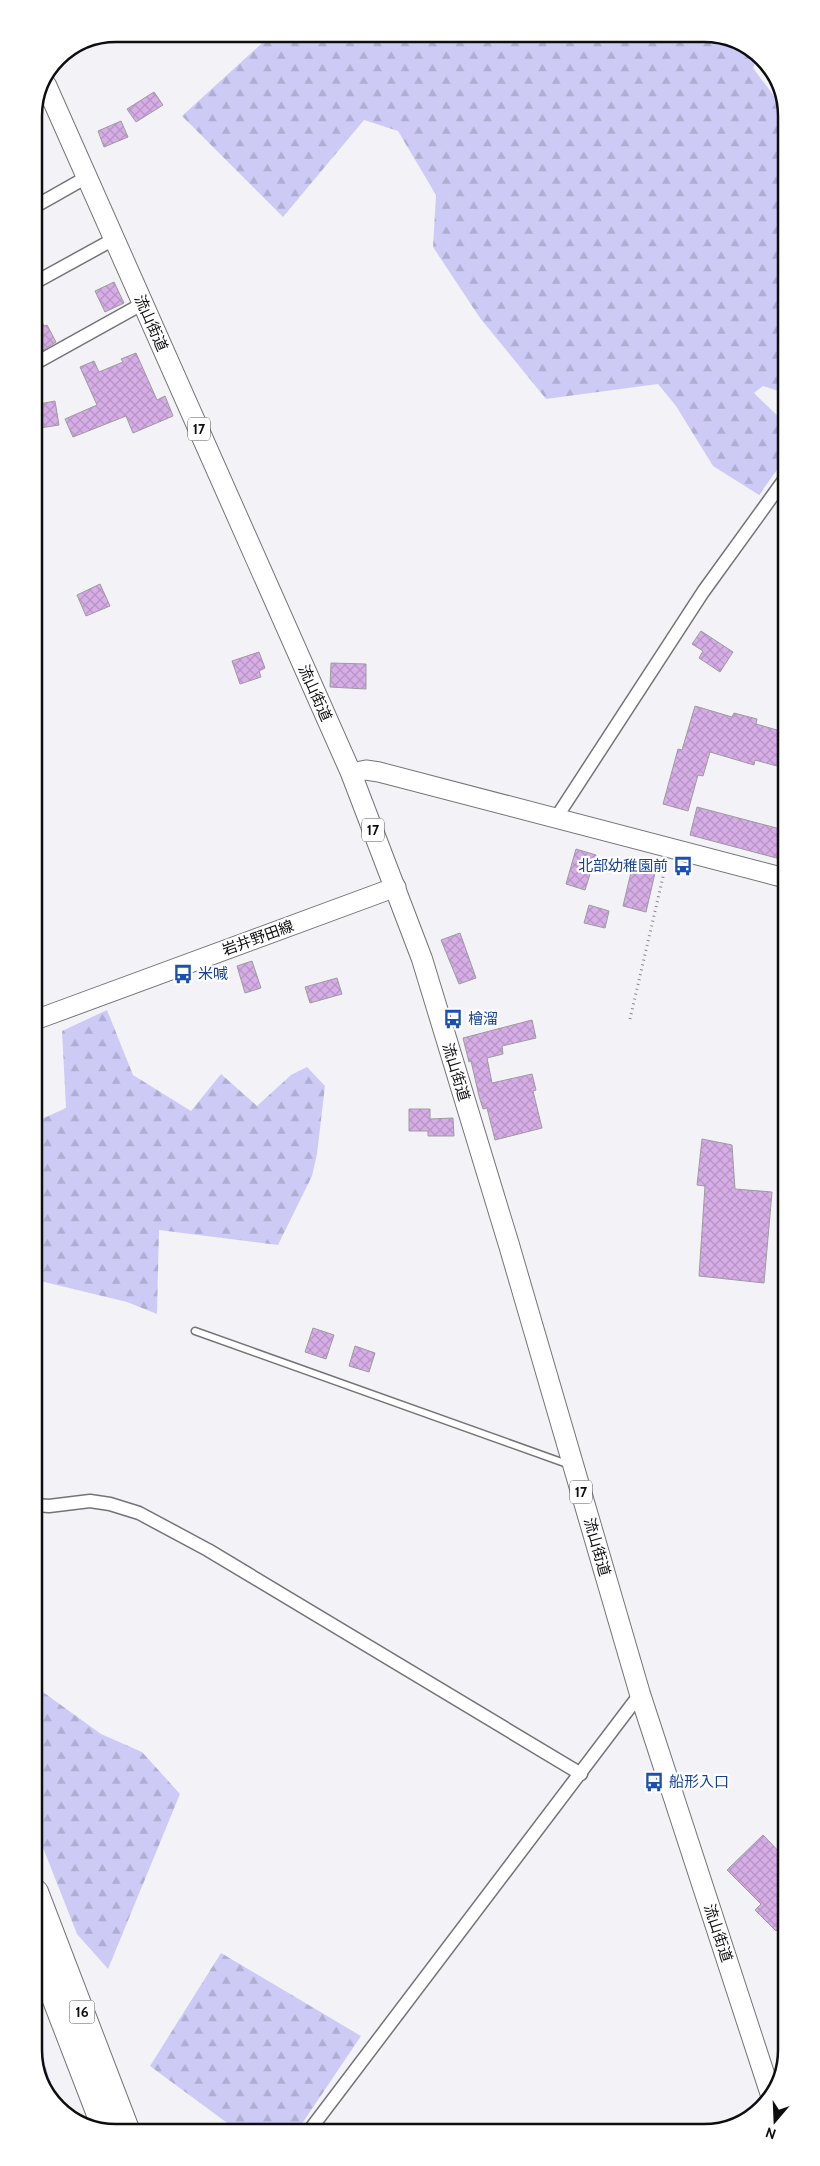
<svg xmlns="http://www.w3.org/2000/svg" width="820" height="2166" font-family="Cabin,'Noto Sans JP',sans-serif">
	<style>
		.forest { fill: url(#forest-firs) }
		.building { fill: url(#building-cross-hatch); stroke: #9d9b9e }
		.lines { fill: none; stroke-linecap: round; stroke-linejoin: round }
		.lane-casing { stroke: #747478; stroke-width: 9 }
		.street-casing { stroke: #747478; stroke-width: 15 }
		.secondary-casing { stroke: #747478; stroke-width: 21 }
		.primary-casing { stroke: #747478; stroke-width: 22 }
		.highway-casing { stroke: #747478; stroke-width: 26 }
		.path { stroke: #89898b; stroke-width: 3; stroke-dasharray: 1 4; stroke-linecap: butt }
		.lane { stroke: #fff; stroke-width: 6 }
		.street { stroke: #fff; stroke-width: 12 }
		.secondary { stroke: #fff; stroke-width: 19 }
		.primary { stroke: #fff; stroke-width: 20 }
		.highway { stroke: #fff; stroke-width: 24 }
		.labels { text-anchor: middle; stroke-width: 4.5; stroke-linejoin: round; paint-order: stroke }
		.shield { fill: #fff; stroke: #565657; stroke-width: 1 }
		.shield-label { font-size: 14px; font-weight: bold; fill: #0e0e0f }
		.street-label { font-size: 15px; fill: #0e0e0f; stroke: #fff }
		.transit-label { font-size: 15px; fill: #164399; stroke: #fff; text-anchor: start }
		.rim { fill: none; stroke: #0e0e0f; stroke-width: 2.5 }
	</style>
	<defs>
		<pattern id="forest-firs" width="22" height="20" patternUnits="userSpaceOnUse" patternTransform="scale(1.25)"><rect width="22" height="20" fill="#cdcbf6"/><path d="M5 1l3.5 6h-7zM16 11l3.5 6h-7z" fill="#afadd2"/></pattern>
		<pattern id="building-cross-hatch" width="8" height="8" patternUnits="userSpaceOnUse" patternTransform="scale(1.25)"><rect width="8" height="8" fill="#d6ade6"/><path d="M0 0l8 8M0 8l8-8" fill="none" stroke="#b694c4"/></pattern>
	</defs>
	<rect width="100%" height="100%" fill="#f3f3f7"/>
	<g class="forest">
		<path d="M272,34H710L754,51L758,57L753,68L783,108L784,393L763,386L754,393L784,422V460L759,495L713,466L676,406L658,384L546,399L480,318L433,247L436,195L398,131L364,120L283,217L182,116Z"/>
		<path d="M107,1010L133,1075L191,1111L221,1074L257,1106L291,1075L307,1067L325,1086L317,1154L312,1176L278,1245L159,1230L157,1314L127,1302L36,1280L35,1122L66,1108L62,1031Z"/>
		<path d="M36,1687L101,1734L142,1752L180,1794L108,1969L77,1934L36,1830Z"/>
		<path d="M221,1953L361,2036L297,2131H238L150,2066Z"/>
		<path d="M42,2055L57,2103L37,2072Z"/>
	</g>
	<g class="building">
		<path d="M154,92L163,105L136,122L127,109Z"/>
		<path d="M121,121L128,137L104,147L98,131Z"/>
		<path d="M114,282L124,303L105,312L95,291Z"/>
		<path d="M34,304L44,326L47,325L56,342L43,350L34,333Z"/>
		<path d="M136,353L157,400L165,396L173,416L133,433L126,416L73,437L65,419L97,405L80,367L94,361L99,372L123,362L121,359Z"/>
		<path d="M55,401L59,425L34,429V405Z"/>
		<path d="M100,584L110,606L86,616L77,595Z"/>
		<path d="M701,631L733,652L720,672L699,658L703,651L692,644Z"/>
		<path d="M259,652L265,668L259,671L261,677L240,684L232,661Z"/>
		<path d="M331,663L366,664V689L330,687Z"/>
		<path d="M695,706L732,717L734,713L757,719L756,724L784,732V768L755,760L754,765L710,752L703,776L698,775L688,811L663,804L678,749L682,750Z"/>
		<path d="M697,807L784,830V860L690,835Z"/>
		<path d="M576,849L596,855L585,890L566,884Z"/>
		<path d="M632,868L655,873L646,912L623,906Z"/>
		<path d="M589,905L609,911L605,928L584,923Z"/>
		<path d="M460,933L476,978L459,984L441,940Z"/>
		<path d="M252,961L261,988L245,993L237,966Z"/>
		<path d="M337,978L342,994L310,1003L305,987Z"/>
		<path d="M532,1020L536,1038L502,1046L503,1054L487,1058L492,1083L532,1074L536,1090L533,1091L542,1128L495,1140L487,1108L483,1109L479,1096L471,1061L469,1062L463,1038Z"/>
		<path d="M409,1109H430V1119L453,1118L454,1136H428V1131H409Z"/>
		<path d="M702,1139L732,1145L735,1189L772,1192L764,1283L699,1276L705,1186L697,1185Z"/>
		<path d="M313,1328L334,1335L326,1359L305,1352Z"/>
		<path d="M355,1346L375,1353L369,1372L349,1366Z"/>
		<path d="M763,1835L786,1859V1921L776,1931L755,1910L761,1904L727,1870Z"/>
	</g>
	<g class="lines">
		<defs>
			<path id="lane" d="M195,1331L570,1465"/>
			<g id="street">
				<path d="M34,207L87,177"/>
				<path d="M34,283L114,239"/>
				<path d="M34,364L142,304"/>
				<path d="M556,818L703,592L784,480"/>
				<path d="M36,1505L49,1506L90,1501L110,1504L139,1513L208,1550L581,1774"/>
				<path d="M309,2131L640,1694"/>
			</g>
			<g id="secondary">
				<path d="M351,773L366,770L379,772L785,878"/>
				<path d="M35,1020L396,887"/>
			</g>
			<path id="primary" d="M46,85L351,773L422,959L509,1245L640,1694L771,2095"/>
			<g id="highway">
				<path d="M36,1892L128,2132"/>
				<path d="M36,1951L105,2130"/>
			</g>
		</defs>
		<use href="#lane" class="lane-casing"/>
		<use href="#street" class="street-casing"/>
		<use href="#secondary" class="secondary-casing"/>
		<use href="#primary" class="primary-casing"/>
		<use href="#highway" class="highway-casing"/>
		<path class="path" d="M630,1019L666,864"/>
		<use href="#lane" class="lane"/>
		<use href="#street" class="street"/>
		<use href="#secondary" class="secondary"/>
		<use href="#primary" class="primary"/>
		<use href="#highway" class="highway"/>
	</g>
	<defs>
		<symbol id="bus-bare" viewBox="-9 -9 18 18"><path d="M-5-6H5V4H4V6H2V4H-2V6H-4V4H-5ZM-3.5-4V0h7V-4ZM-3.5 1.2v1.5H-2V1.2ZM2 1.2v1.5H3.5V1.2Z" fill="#1a4fb4" stroke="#fff" stroke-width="2.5" paint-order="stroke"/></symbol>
	</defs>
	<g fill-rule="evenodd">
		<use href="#bus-bare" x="669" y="852" width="28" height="28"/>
		<use href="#bus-bare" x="169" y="960" width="28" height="28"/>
		<use href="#bus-bare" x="439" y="1005" width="28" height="28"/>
		<use href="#bus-bare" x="640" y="1768" width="28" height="28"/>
	</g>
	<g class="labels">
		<g class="shield">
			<rect x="188" y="417.5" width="22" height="23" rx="4"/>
			<rect x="362" y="818.5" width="22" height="23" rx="4"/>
			<rect x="570" y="1480.5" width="22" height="23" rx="4"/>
			<rect x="69.5" y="2000.5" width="25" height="23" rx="4"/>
		</g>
		<g class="shield-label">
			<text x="199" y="434">17</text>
			<text x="373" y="835">17</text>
			<text x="581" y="1497">17</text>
			<text x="82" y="2017">16</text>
		</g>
		<g class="street-label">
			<text transform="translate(151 323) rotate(66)" y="5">流山街道</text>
			<text transform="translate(315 693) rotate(66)" y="5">流山街道</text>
			<text transform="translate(258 938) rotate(-20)" y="5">岩井野田線</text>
			<text transform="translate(456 1072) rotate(73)" y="5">流山街道</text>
			<text transform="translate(597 1547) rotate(74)" y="5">流山街道</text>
			<text transform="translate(718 1933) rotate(72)" y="5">流山街道</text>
		</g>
		<g class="transit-label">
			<text x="668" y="871" text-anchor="end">北部幼稚園前</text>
			<text x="198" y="979">米喊</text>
			<text x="468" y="1024">檜溜</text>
			<text x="669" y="1787">船形入口</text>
		</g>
	</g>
	<path d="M0 0H820V2166H0ZM116 42H704A74 74 0 0 1 778 116V2050A74 74 0 0 1 704 2124H116A74 74 0 0 1 42 2050V116A74 74 0 0 1 116 42Z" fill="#fff" fill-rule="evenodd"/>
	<path class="rim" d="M116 42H704A74 74 0 0 1 778 116V2050A74 74 0 0 1 704 2124H116A74 74 0 0 1 42 2050V116A74 74 0 0 1 116 42Z"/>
	<g transform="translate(775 2121) rotate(199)" stroke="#ffffff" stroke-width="4" paint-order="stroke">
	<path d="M0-4L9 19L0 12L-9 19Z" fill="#0e0e0f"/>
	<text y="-8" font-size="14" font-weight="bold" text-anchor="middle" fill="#0e0e0f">N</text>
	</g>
</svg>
